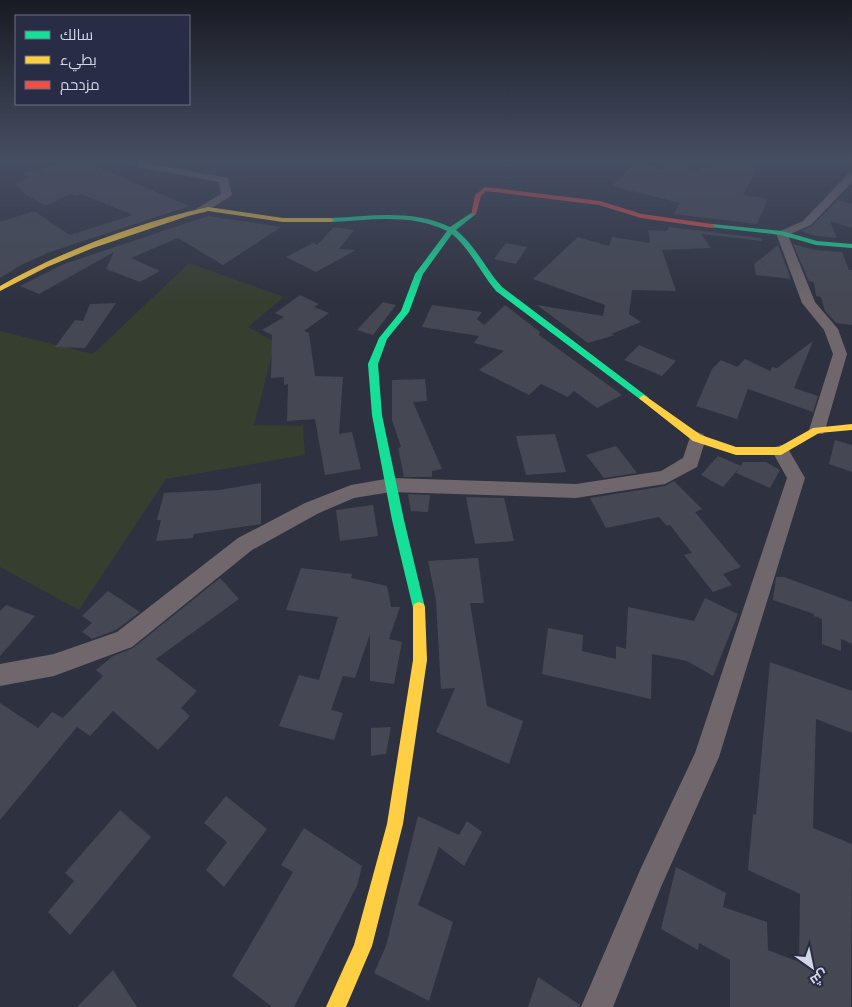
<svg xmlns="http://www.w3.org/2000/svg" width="852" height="1007" font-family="'Alegreya Sans',Cairo,sans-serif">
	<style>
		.green { fill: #363e30 }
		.building { fill: #454853 }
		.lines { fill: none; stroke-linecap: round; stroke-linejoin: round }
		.street { fill: #6f676b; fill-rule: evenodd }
		.fast { fill: #16e098; fill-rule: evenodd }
		.slow { fill: #ffcf43; fill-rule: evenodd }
		.jam { fill: #f24e42; fill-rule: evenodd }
	</style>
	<rect width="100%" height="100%" fill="#2e313f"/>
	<path class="green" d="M189,263L284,297L248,327L275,342L254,425L303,426L305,455L166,479L79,610L0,567V331L93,354Z"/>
	<g class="building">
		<path d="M65,162H91L106,171L190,206L50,252L23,264L0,278V222L34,211L70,235L133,215L81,194L77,196L70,194L46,206L26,195L15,183L31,177L23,174Z"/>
		<path d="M662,162H685L689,173L722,162H746L757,167L743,195L768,199L757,224L674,214L680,203L612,186L635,163L664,169Z"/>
		<path d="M838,200L852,204V228L830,221L837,238L817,236L801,231L812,226Z"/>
		<path d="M208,216L281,227L223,265L178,238L131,258L160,271L140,282L106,269L114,252L39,294L20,286L64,264Z"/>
		<path d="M334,227L354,230L339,249L356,250L316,272L286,257L313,243L317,245Z"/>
		<path d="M669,227L761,238L762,241L701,234L711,248L662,250L676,291L632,290L629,314L641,322L611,334L615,335L588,343L537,305L603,316L605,305L533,279L578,237L609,246L612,237L650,243L648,230L667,231Z"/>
		<path d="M506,243L527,247L516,264L494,259Z"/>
		<path d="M793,244L815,250L842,252L849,270H852V325L836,323L825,311L821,297L816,296L814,282L809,281Z"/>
		<path d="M778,245L791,279L756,275L754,264Z"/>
		<path d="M300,295L319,304L314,307L329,313L304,331L309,333L315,376L343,377L339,434L352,432L361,469L325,475L315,419L287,421L288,384L284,385V377L271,378L272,335L262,330L284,317L275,313Z"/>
		<path d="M383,302L396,305L373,335L357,330Z"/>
		<path d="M116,303L85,348L55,347L75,320L83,321L90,304Z"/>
		<path d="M432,305L482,312L477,319L484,325L505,305L540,332L539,335L622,395L597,408L574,391L568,397L541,384L529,395L479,370L504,351L474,343L479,336L422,327Z"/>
		<path d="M813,341L794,388L818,396L813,412L748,389L737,419L696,406L712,369L721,360L737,367L745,359L770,371L772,367L777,368Z"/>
		<path d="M639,345L676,361L662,376L624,360Z"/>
		<path d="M425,379L427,401L413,402L442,469L432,471V477H404L398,448L401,447L392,420V380Z"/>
		<path d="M555,434L566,472L526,475L516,436Z"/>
		<path d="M835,440L852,445V472L829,464Z"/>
		<path d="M616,446L637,473L604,478L586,455Z"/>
		<path d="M718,456L741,466L743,462H766L780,470L770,488L736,473L740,467L723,487L701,475Z"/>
		<path d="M674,481L702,509L695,512L741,567L723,574L732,585L713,592L684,555L692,553L670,525L667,526L659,517L606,528L590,498L665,486Z"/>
		<path d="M261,483V524L194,534L193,538L156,541L161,520H157L164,493L219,490Z"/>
		<path d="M408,494L430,495L428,512L411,511Z"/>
		<path d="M466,497L504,498L514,541L475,544Z"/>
		<path d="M373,505L378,536L340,541L336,510Z"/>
		<path d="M478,558L484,603H470L487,706L523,721L509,764L436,732L455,688L441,689L436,600L428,561Z"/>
		<path d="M301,568L352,574L351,578L387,586L391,607H400L389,639L402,642L394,684L370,681V634L355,678L343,676L331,710L343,713L334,740L279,726L299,675L319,680L338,617L286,610Z"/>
		<path d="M776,577H784L852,602V644L841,639V651L822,644V619L814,616V614L773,600Z"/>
		<path d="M220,578L239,599L156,659L197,691L181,708L190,716L158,750L113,711L90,736L77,727L0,820V703L38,728L52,712L63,718L103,676L96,670L113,656L133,648Z"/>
		<path d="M108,591L140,612L116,630L92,639L82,632L92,623L82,616Z"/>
		<path d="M705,598L738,614L713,676L687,661L652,654L651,699L542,674L548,628L583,635L582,651L616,659V646L626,649L628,607L694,621Z"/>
		<path d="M6,605L35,616L0,656V611Z"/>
		<path d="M770,662L852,691V733L816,719L813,828L852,844L851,1007H730V960L699,943L698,950L661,929L676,867L726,893L723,907L767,922L768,950L799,962L800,894L748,870L753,814L756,815Z"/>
		<path d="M391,727L386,754L371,756V728Z"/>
		<path d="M226,796L267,829L224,887L206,870L227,842L204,823Z"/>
		<path d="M120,810L151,837L70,935L48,912L74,881L65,873Z"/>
		<path d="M418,816L459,835L467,821L482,832L464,866L439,847L418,905L453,922L429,1001L374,973L386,946Z"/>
		<path d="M304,828L362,866L357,886L294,1007H272L232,976L293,872L281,865Z"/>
		<path d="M113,970L137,1007H77Z"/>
		<path d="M538,977L580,1005L579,1007H528Z"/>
	</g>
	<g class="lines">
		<g class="street">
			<path d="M125,162H142L228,178L232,195L204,213H196V209L221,194L219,182L142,168Z"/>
			<path d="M852,173V182L811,225L788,235L815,302L838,329L847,354L825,430L823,434H811L809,430L833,354L824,330L802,303L776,233L803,221L848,174Z"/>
			<path d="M697,432L703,434L706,438L697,467L665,484L576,498L391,492L354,498L319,513L252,550L132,647L54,676L0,686V664L54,654L117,632L238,538L305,503L351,485L391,478L576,484L661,471L683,458L691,434Z"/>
			<path d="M781,445L787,447L805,478L719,757L661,887L613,1007H581L640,870L695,753L787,478L772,451L775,447Z"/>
		</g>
		<g class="fast">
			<path d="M471,213L476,214L456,230C477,247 484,267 502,287L649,398L644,401L641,400L496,291C480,272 471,250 452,234L423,274L409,312L387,339L378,364L382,415L404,520L425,608L424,612L419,614L414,612L413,608L392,520L372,415L368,364L379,338L401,311L415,274L447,231C411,213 370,220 331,222L328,220L331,218C371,216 413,209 450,227Z"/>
			<path d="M712,224L782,231L817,241L852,244V248L816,245L781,235L710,227L709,226Z"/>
		</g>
		<g class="slow">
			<path d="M208,207L283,218H331L334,220L331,222H283L208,211L188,216L93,248L47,267L0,291V286C61,251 140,222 208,207Z"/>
			<path d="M644,395L701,435L736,447H779L813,428L852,424V430L819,433L781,455H736L693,441L641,400L639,398Z"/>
			<path d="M419,602L424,604L425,608L427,660L403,824L372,946L346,1007H326L354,945L387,824L413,660V608L414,604Z"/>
		</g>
		<path class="jam" d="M485,187L600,201L642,214L712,224L715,226L712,228L641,218L599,205L486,191L481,196L476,214L471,215L475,195Z"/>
	</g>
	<linearGradient id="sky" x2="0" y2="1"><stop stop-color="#191b23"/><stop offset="0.53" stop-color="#464e63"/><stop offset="1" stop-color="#464e63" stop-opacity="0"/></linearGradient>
	<rect width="852" height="303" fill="url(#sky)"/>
	<rect x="15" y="15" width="175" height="90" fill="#282d45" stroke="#6c7186"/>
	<rect x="25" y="31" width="25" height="8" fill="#16e098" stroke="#6c7186"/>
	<text x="60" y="40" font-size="15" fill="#d2d7e7">سالك</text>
	<rect x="25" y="56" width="25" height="8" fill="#ffcf43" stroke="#6c7186"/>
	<text x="60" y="65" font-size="15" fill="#d2d7e7">بطيء</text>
	<rect x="25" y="81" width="25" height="8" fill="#f24e42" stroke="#6c7186"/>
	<text x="60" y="90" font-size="15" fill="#d2d7e7">مزدحم</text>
	<g transform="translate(812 967) rotate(147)" stroke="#282d45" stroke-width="4" paint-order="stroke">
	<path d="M0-4L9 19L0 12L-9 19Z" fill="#d2d7e7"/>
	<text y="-8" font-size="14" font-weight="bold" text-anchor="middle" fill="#d2d7e7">ش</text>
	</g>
</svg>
